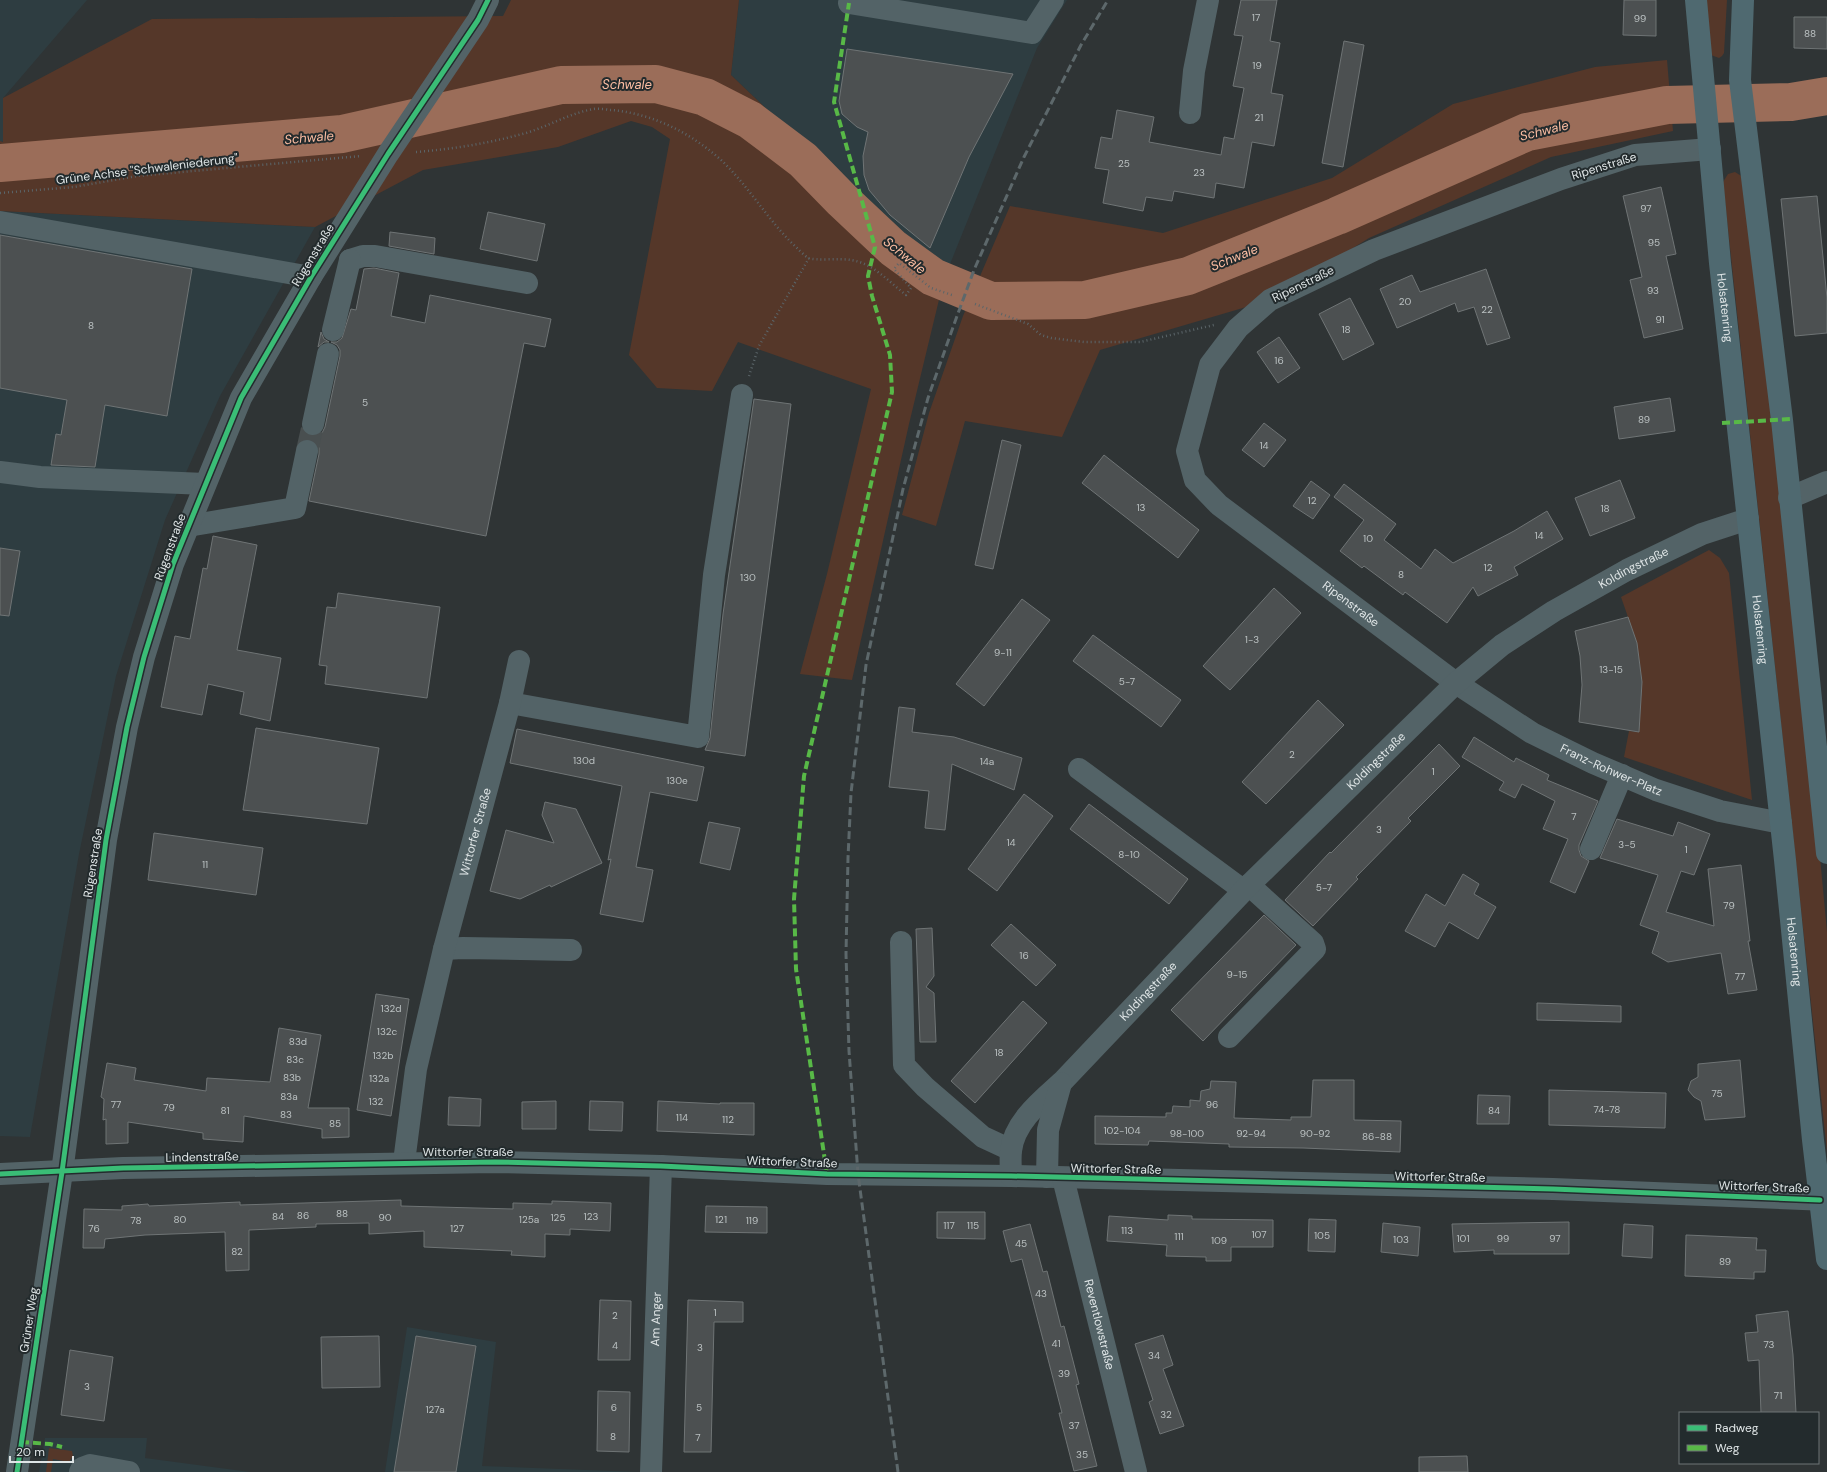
<svg xmlns="http://www.w3.org/2000/svg" width="1827" height="1472" font-family="'DM Sans',sans-serif">
	<style>
		.built { fill: #2e3d41 }
		.green { fill: #553729 }
		.lines { fill: none; stroke-linecap: round; stroke-linejoin: round }
		.river { stroke: #9b6d59; stroke-width: 38 }
		.building { fill: #4c5051; stroke: #6f7475 }
		.minor-tunnel { stroke: #494f50; stroke-width: 22; stroke-dasharray: 22 11; stroke-linecap: butt }
		.path { stroke: #5b6569; stroke-width: 2.5; stroke-dasharray: 1 3; stroke-linecap: butt }
		.minor { stroke: #536367; stroke-width: 22 }
		.major { stroke: #4f6970; stroke-width: 22 }
		.rail { stroke: #5d686b; stroke-width: 3; stroke-dasharray: 8 4; stroke-linecap: butt }
		.quiet { stroke: #58b947; stroke-width: 4; stroke-dasharray: 8 4; stroke-linecap: butt }
		.cycleway-casing { stroke: #232b2d; stroke-width: 8 }
		.cycleway { stroke: #3abd76; stroke-width: 5 }
		.labels { text-anchor: middle; stroke-width: 4; stroke-linejoin: round; paint-order: stroke }
		.number-label { font-size: 10px; fill: #bac0c1 }
		.street-label { font-size: 12px; fill: #dfe5e6; stroke: #232b2d }
		.water-label { font-size: 13px; font-style: italic; fill: #fdbea3; stroke: #232b2d }
	</style>
	<rect width="100%" height="100%" fill="#2f3435"/>
	<g class="built">
		<path d="M0,0H87L3,98V142L0,141Z"/>
		<path d="M739,0H1067L1037,48L944,279L731,75Z"/>
		<path d="M0,211L315,227L220,396L165,520L116,676L79,854L30,1137L0,1136Z"/>
		<path d="M407,1327L496,1342L482,1466L638,1472H385Z"/>
		<path d="M45,1438H147L145,1458L250,1472H39Z"/>
	</g>
	<g class="green">
		<path d="M511,0H739L731,75L944,279L909,424L852,680L800,674L827,574L871,389L738,342L712,391L657,388L629,355L670,139L652,127L631,121L558,147L423,170L315,227L0,211V141L3,142V98L152,19L503,16Z"/>
		<path d="M1706,0H1727L1724,53L1722,56L1719,58L1711,55Z"/>
		<path d="M1667,60L1673,131L1551,157L1369,238L1270,300L1100,350L1062,437L965,421L936,526L902,515L929,413L963,316L1010,206L1163,233L1332,178L1453,104L1595,67Z"/>
		<path d="M1735,172L1743,177L1746,183L1817,825L1827,932V1152L1723,182L1728,174Z"/>
		<path d="M1709,550L1720,558L1729,573L1752,800L1624,757L1629,731L1639,732L1642,682L1637,643L1621,597Z"/>
		<path d="M49,1448L72,1451L73,1456L69,1462L53,1459L51,1472H46Z"/>
	</g>
	<g class="lines">
		<path class="river" d="M0,163L342,134L561,85L656,84L705,97L750,120L803,160L842,200L893,248L933,277L991,301L1085,300L1188,276L1337,216L1527,132L1667,105L1791,102L1827,96"/>
	</g>
	<g class="building">
		<path d="M1241,0H1277L1270,41L1280,43L1271,93L1283,95L1274,146L1252,142L1244,188L1216,183L1214,198L1174,191L1172,201L1146,197L1143,211L1103,203L1109,170L1095,168L1101,137L1112,139L1117,110L1154,117L1149,142L1221,155L1224,137L1234,139L1244,88L1233,86L1243,36L1234,35Z"/>
		<path d="M1624,0H1656V36L1623,35Z"/>
		<path d="M1794,17H1827V49L1794,48Z"/>
		<path d="M1344,41L1364,45L1343,167L1322,163Z"/>
		<path d="M847,49L1013,74L969,157L930,248L890,215L869,190L864,175L863,156L868,132L857,127L842,114L839,101Z"/>
		<path d="M1661,187L1676,254L1666,256L1683,329L1644,338L1630,280L1642,277L1623,196Z"/>
		<path d="M1817,196L1827,298V333L1795,336L1781,199Z"/>
		<path d="M488,212L545,224L537,261L480,249Z"/>
		<path d="M390,232L435,238L434,254L389,246Z"/>
		<path d="M0,235L192,269L167,416L105,405L95,467L51,465L56,434L61,435L67,400L0,388Z"/>
		<path d="M374,268L399,273L391,316L425,323L430,295L551,319L545,347L524,343L486,536L309,501L319,454V448L316,442L310,439L300,441L302,430L310,436H316L322,433L325,427L340,356V350L337,345L331,342H337L342,338L351,309L356,310L364,269Z"/>
		<path d="M1486,269L1510,338L1487,345L1474,307L1458,312L1455,303L1397,328L1380,289L1412,275L1420,292Z"/>
		<path d="M1350,298L1374,344L1343,360L1319,314Z"/>
		<path d="M321,332L324,339L329,342H324L318,347Z"/>
		<path d="M1279,337L1300,368L1278,383L1257,352Z"/>
		<path d="M1670,398L1675,431L1619,439L1614,407Z"/>
		<path d="M754,399L791,404L745,756L705,750L710,738L723,614Z"/>
		<path d="M1264,423L1286,440L1264,467L1242,450Z"/>
		<path d="M1002,440L1021,445L993,569L975,565Z"/>
		<path d="M1104,455L1199,530L1178,558L1082,483Z"/>
		<path d="M1620,480L1635,518L1590,536L1575,498Z"/>
		<path d="M1311,481L1330,495L1313,519L1293,506Z"/>
		<path d="M1344,484L1396,524L1384,540L1421,569L1435,549L1453,563L1514,531L1547,511L1563,539L1514,567L1518,575L1478,596L1473,587L1447,623L1405,592L1403,595L1364,566L1362,568L1340,551L1364,520L1334,497Z"/>
		<path d="M213,536L257,545L237,650L281,658L270,721L240,714L244,692L208,684L202,715L161,707L175,636L190,639L203,568L207,569Z"/>
		<path d="M0,548L20,551L9,616L0,615Z"/>
		<path d="M1274,588L1301,613L1230,690L1203,666Z"/>
		<path d="M338,593L440,607L427,698L325,684L327,666L319,665L327,607L336,608Z"/>
		<path d="M1022,599L1050,620L984,706L956,684Z"/>
		<path d="M1628,617L1637,643L1642,682L1639,732L1579,722L1582,685L1580,656L1575,631Z"/>
		<path d="M1093,635L1181,700L1161,727L1073,661Z"/>
		<path d="M1318,700L1344,725L1266,804L1242,782Z"/>
		<path d="M899,707L915,709L912,732L954,737L1022,758L1014,790L952,764L945,830L925,828L929,791L889,787Z"/>
		<path d="M256,728L379,748L367,824L243,810Z"/>
		<path d="M517,729L704,767L697,801L650,792L636,867L653,870L643,922L600,914L611,859L608,860L622,786L510,763Z"/>
		<path d="M1474,737L1514,762L1516,758L1549,775L1547,780L1598,801L1579,845V850L1581,856L1589,861L1575,893L1550,882L1568,839L1543,829L1555,801L1522,784L1515,798L1499,790L1504,782L1462,757Z"/>
		<path d="M1439,744L1460,766L1408,818L1411,821L1356,877L1358,879L1313,926L1285,900L1330,852L1331,853Z"/>
		<path d="M1024,794L1053,816L997,891L968,869Z"/>
		<path d="M545,802L576,809L602,863L551,887L550,885L520,899L490,891L506,830L554,843L542,815Z"/>
		<path d="M1089,804L1188,879L1169,904L1070,829Z"/>
		<path d="M1617,819L1673,836L1678,822L1710,834L1694,875L1681,871L1666,912L1714,926L1708,869L1741,865L1750,941H1748L1757,990L1728,994L1721,953L1668,962L1652,953L1659,932L1640,925L1658,875L1600,858Z"/>
		<path d="M709,822L740,828L730,870L700,863Z"/>
		<path d="M154,833L263,848L256,895L148,880Z"/>
		<path d="M1463,874L1479,884L1474,894L1496,907L1478,939L1449,922L1435,947L1405,931L1426,894L1445,906Z"/>
		<path d="M1264,915L1296,945L1203,1041L1171,1010Z"/>
		<path d="M1011,924L1056,965L1036,986L991,945Z"/>
		<path d="M932,928L934,976L926,987L934,993L936,1042H920L916,929Z"/>
		<path d="M376,994L409,999L391,1116L357,1110Z"/>
		<path d="M1023,1001L1047,1023L975,1103L951,1081Z"/>
		<path d="M1537,1003L1621,1006V1022L1537,1020Z"/>
		<path d="M279,1028L321,1035L308,1108H349V1137L322,1138V1129L244,1116L243,1142L203,1139V1133L128,1122V1143L106,1144V1119L103,1120L104,1099L101,1097L107,1063L136,1068L134,1080L206,1091L207,1078L270,1082Z"/>
		<path d="M1740,1060L1745,1117L1705,1120L1701,1101L1694,1097L1688,1090L1691,1081L1698,1077V1064Z"/>
		<path d="M1313,1080H1354V1120L1401,1121L1400,1152L1303,1148L1229,1147V1144L1149,1141L1148,1145L1095,1144V1116L1166,1117V1113H1172L1173,1106L1190,1107V1100L1200,1101L1201,1091L1210,1089L1211,1081L1236,1082L1234,1118L1291,1120V1117H1311Z"/>
		<path d="M1549,1090L1666,1093L1665,1128L1549,1125Z"/>
		<path d="M1478,1095L1510,1096L1509,1124H1477Z"/>
		<path d="M449,1097L481,1099L480,1126L448,1125Z"/>
		<path d="M556,1101V1129H522V1102Z"/>
		<path d="M590,1101L623,1102L622,1131L589,1130Z"/>
		<path d="M658,1101L720,1104V1103H754V1135L657,1131Z"/>
		<path d="M401,1200V1206L513,1209V1203L552,1204V1201L611,1203L610,1231L570,1229V1235L545,1234V1257L511,1255L512,1251L424,1247V1231L369,1234V1223L316,1224V1227L249,1230V1270L226,1271L225,1232L145,1235L105,1239L104,1248H83L84,1209L122,1210V1206L148,1204L149,1206L240,1202V1205Z"/>
		<path d="M706,1206L767,1207V1233L705,1232Z"/>
		<path d="M937,1212H985V1239L937,1238Z"/>
		<path d="M1168,1215L1192,1216V1219L1273,1220V1247H1231V1261H1206V1257L1166,1256L1167,1245L1107,1241L1109,1216L1168,1220Z"/>
		<path d="M1309,1219L1336,1220L1335,1252L1308,1251Z"/>
		<path d="M1569,1222V1254H1494V1250L1454,1252L1452,1224Z"/>
		<path d="M1383,1223L1420,1227L1418,1256L1381,1252Z"/>
		<path d="M1030,1224L1043,1272L1047,1271L1061,1327L1064,1326L1079,1384L1076,1385L1097,1466L1074,1471L1059,1413H1062L1022,1259L1011,1262L1003,1231Z"/>
		<path d="M1624,1224L1653,1226L1652,1258L1622,1256Z"/>
		<path d="M1686,1235L1757,1238L1756,1250H1766L1765,1272H1754V1279L1685,1276Z"/>
		<path d="M600,1300L631,1301L630,1360H598Z"/>
		<path d="M688,1300L743,1302V1322H714L711,1452H684Z"/>
		<path d="M1788,1311L1793,1355L1796,1413H1761L1759,1360L1748,1361L1745,1333L1758,1332L1756,1315Z"/>
		<path d="M1163,1335L1173,1365L1163,1369L1184,1426L1160,1434L1149,1402L1153,1400L1135,1344Z"/>
		<path d="M379,1336L380,1387L322,1388L321,1337Z"/>
		<path d="M416,1336L476,1346L456,1472H394Z"/>
		<path d="M70,1350L113,1357L104,1421L61,1415Z"/>
		<path d="M598,1391L630,1392L629,1452L597,1451Z"/>
		<path d="M1467,1456L1468,1472H1419V1457Z"/>
	</g>
	<g class="lines">
		<path class="minor-tunnel" d="M307,451L313,424"/>
		<g class="path">
			<path d="M416,152C454,149 490,143 526,133C549,126 570,113 594,109C600,108 607,110 612,110C653,114 689,132 720,159C749,186 768,221 797,248C800,251 805,256 808,258C816,261 840,258 851,260C873,263 889,282 906,295L911,288L894,269L899,263L931,288L952,295"/>
			<path d="M0,193L74,187L137,176L361,156"/>
			<path d="M975,304L1028,324L1041,335L1051,338L1084,342H1140L1214,325"/>
			<path d="M749,376L759,346L809,258"/>
		</g>
		<g class="minor">
			<path d="M850,0L849,3L1032,33L1053,0"/>
			<path d="M1190,113L1194,71L1208,0"/>
			<path id="s1" d="M1710,149L1635,155L1561,179L1374,250L1270,300L1238,328L1210,365L1187,451L1195,480L1219,505L1456,683L1532,733L1593,763L1656,790L1720,811L1781,823"/>
			<path d="M0,222L311,277"/>
			<path d="M350,260L363,256H375L527,283"/>
			<path d="M333,330L350,260"/>
			<path d="M313,424L328,354"/>
			<path d="M0,472L40,477L205,484"/>
			<path d="M1789,498L1827,482"/>
			<path d="M188,526L295,508L307,451"/>
			<path d="M510,703L698,737L714,575L742,395"/>
			<path d="M1079,769L1243,890"/>
			<path d="M1591,849L1622,775"/>
			<path d="M901,942L904,1065L925,1087L983,1137L1011,1150"/>
			<path d="M444,949L463,948L571,950"/>
			<path d="M1229,1037L1315,949L1313,943L1249,885"/>
			<path id="s2" d="M404,1162L416,1069L444,949L510,703L519,661"/>
			<path d="M0,1174L123,1168L495,1162L661,1166L827,1174L1011,1176L1553,1189L1827,1200"/>
			<path id="s3" d="M1011,1176C1011,1168 1010,1159 1011,1151C1014,1122 1042,1100 1062,1082L1249,885L1456,683L1502,645L1554,611L1627,570L1702,534L1748,519"/>
			<path d="M1047,1177L1048,1130L1061,1083"/>
			<path id="s4" d="M1063,1178L1136,1472"/>
			<path d="M17,1472L62,1172L106,840L127,727L144,657L173,564L241,398L311,277L388,154L478,20L488,0"/>
			<path d="M80,1472L82,1468L90,1465L129,1472"/>
			<path id="s5" d="M651,1472L661,1166"/>
		</g>
		<g class="major">
			<path id="s6" d="M1696,0L1720,263L1785,860L1813,1140L1827,1259"/>
			<path d="M1743,0L1740,80L1782,420L1827,853"/>
		</g>
		<path class="rail" d="M898,1472L858,1174L849,1051L846,954L848,858L851,793L866,665L903,489L928,398L957,316L974,270L1024,157L1081,45L1108,0"/>
		<g class="quiet">
			<path d="M1722,423L1792,419"/>
			<path d="M827,1174L796,969L794,899L804,776L892,392L890,355L872,296L868,276L875,247L834,102L849,3"/>
			<path d="M21,1442L50,1444L62,1447"/>
		</g>
		<defs>
			<g id="cycleway">
				<path d="M0,1174L123,1168L495,1162L661,1166L827,1174L1011,1176L1553,1189L1820,1200"/>
				<path d="M17,1472L62,1172L106,840L127,727L144,657L173,564L241,398L311,277L388,154L478,20L488,0"/>
			</g>
		</defs>
		<use href="#cycleway" class="cycleway-casing"/>
		<use href="#cycleway" class="cycleway"/>
	</g>
	<g class="labels">
		<g class="number-label">
			<text x="1256" y="21">17</text>
			<text x="1640" y="22">99</text>
			<text x="1810" y="37">88</text>
			<text x="1257" y="69">19</text>
			<text x="1259" y="121">21</text>
			<text x="1124" y="167">25</text>
			<text x="1199" y="176">23</text>
			<text x="1646" y="212">97</text>
			<text x="1654" y="246">95</text>
			<text x="1653" y="294">93</text>
			<text x="1405" y="305">20</text>
			<text x="1487" y="313">22</text>
			<text x="1660" y="323">91</text>
			<text x="91" y="329">8</text>
			<text x="1346" y="333">18</text>
			<text x="1279" y="364">16</text>
			<text x="365" y="406">5</text>
			<text x="1644" y="423">89</text>
			<text x="1264" y="449">14</text>
			<text x="1312" y="504">12</text>
			<text x="1141" y="511">13</text>
			<text x="1605" y="512">18</text>
			<text x="1539" y="539">14</text>
			<text x="1368" y="542">10</text>
			<text x="1488" y="571">12</text>
			<text x="1401" y="578">8</text>
			<text x="748" y="581">130</text>
			<text x="1252" y="643">1-3</text>
			<text x="1003" y="656">9-11</text>
			<text x="1611" y="673">13-15</text>
			<text x="1127" y="685">5-7</text>
			<text x="1292" y="758">2</text>
			<text x="584" y="764">130d</text>
			<text x="987" y="765">14a</text>
			<text x="1433" y="775">1</text>
			<text x="677" y="784">130e</text>
			<text x="1574" y="820">7</text>
			<text x="1379" y="833">3</text>
			<text x="1011" y="846">14</text>
			<text x="1627" y="848">3-5</text>
			<text x="1686" y="853">1</text>
			<text x="1129" y="858">8-10</text>
			<text x="205" y="868">11</text>
			<text x="1324" y="891">5-7</text>
			<text x="1729" y="909">79</text>
			<text x="1024" y="959">16</text>
			<text x="1237" y="978">9-15</text>
			<text x="1740" y="980">77</text>
			<text x="391" y="1012">132d</text>
			<text x="387" y="1035">132c</text>
			<text x="298" y="1045">83d</text>
			<text x="999" y="1056">18</text>
			<text x="383" y="1059">132b</text>
			<text x="295" y="1063">83c</text>
			<text x="292" y="1081">83b</text>
			<text x="379" y="1082">132a</text>
			<text x="1717" y="1097">75</text>
			<text x="289" y="1100">83a</text>
			<text x="376" y="1105">132</text>
			<text x="116" y="1108">77</text>
			<text x="1212" y="1108">96</text>
			<text x="169" y="1111">79</text>
			<text x="1607" y="1113">74-78</text>
			<text x="225" y="1114">81</text>
			<text x="1494" y="1114">84</text>
			<text x="286" y="1118">83</text>
			<text x="682" y="1121">114</text>
			<text x="728" y="1123">112</text>
			<text x="335" y="1127">85</text>
			<text x="1122" y="1134">102-104</text>
			<text x="1187" y="1137">98-100</text>
			<text x="1251" y="1137">92-94</text>
			<text x="1315" y="1137">90-92</text>
			<text x="1377" y="1140">86-88</text>
			<text x="342" y="1217">88</text>
			<text x="303" y="1219">86</text>
			<text x="278" y="1220">84</text>
			<text x="591" y="1220">123</text>
			<text x="385" y="1221">90</text>
			<text x="558" y="1221">125</text>
			<text x="180" y="1223">80</text>
			<text x="529" y="1223">125a</text>
			<text x="721" y="1223">121</text>
			<text x="136" y="1224">78</text>
			<text x="752" y="1224">119</text>
			<text x="949" y="1229">117</text>
			<text x="973" y="1229">115</text>
			<text x="94" y="1232">76</text>
			<text x="457" y="1232">127</text>
			<text x="1127" y="1234">113</text>
			<text x="1259" y="1238">107</text>
			<text x="1322" y="1239">105</text>
			<text x="1179" y="1240">111</text>
			<text x="1463" y="1242">101</text>
			<text x="1503" y="1242">99</text>
			<text x="1555" y="1242">97</text>
			<text x="1401" y="1243">103</text>
			<text x="1219" y="1244">109</text>
			<text x="1021" y="1247">45</text>
			<text x="237" y="1255">82</text>
			<text x="1725" y="1265">89</text>
			<text x="1041" y="1297">43</text>
			<text x="715" y="1316">1</text>
			<text x="615" y="1319">2</text>
			<text x="1056" y="1347">41</text>
			<text x="1769" y="1348">73</text>
			<text x="615" y="1349">4</text>
			<text x="700" y="1351">3</text>
			<text x="1154" y="1359">34</text>
			<text x="1064" y="1377">39</text>
			<text x="87" y="1390">3</text>
			<text x="1778" y="1399">71</text>
			<text x="614" y="1411">6</text>
			<text x="699" y="1411">5</text>
			<text x="435" y="1413">127a</text>
			<text x="1166" y="1418">32</text>
			<text x="1074" y="1429">37</text>
			<text x="613" y="1440">8</text>
			<text x="698" y="1441">7</text>
			<text x="1082" y="1458">35</text>
		</g>
		<g class="street-label">
			<text transform="translate(1604 166) rotate(-17)" y="4">Ripenstraße</text>
			<text transform="translate(147 169) rotate(-7)" y="4">Grüne Achse "Schwaleniederung"</text>
			<text transform="translate(313 255) rotate(-59)" y="4">Rügenstraße</text>
			<text transform="translate(1303 284) rotate(-26)" y="4">Ripenstraße</text>
			<text dy="4" stroke="none"><textPath href="#s6" startOffset="309">Holsatenring</textPath></text>
			<text transform="translate(170 547) rotate(-70)" y="4">Rügenstraße</text>
			<text dy="4" stroke="none"><textPath href="#s3" startOffset="886">Koldingstraße</textPath></text>
			<text dy="4" stroke="none"><textPath href="#s1" startOffset="876">Ripenstraße</textPath></text>
			<text dy="4" stroke="none"><textPath href="#s6" startOffset="633">Holsatenring</textPath></text>
			<text dy="4" stroke="none"><textPath href="#s3" startOffset="562">Koldingstraße</textPath></text>
			<text dy="4" stroke="none"><textPath href="#s1" startOffset="1186">Franz-Rohwer-Platz</textPath></text>
			<text dy="4" stroke="none"><textPath href="#s2" startOffset="338">Wittorfer Straße</textPath></text>
			<text transform="translate(93 863) rotate(-81)" y="4">Rügenstraße</text>
			<text dy="4" stroke="none"><textPath href="#s6" startOffset="957">Holsatenring</textPath></text>
			<text dy="4" stroke="none"><textPath href="#s3" startOffset="238">Koldingstraße</textPath></text>
			<text x="468" y="1156">Wittorfer Straße</text>
			<text transform="translate(202 1157) rotate(-1)" y="4">Lindenstraße</text>
			<text transform="translate(792 1162) rotate(2)" y="4">Wittorfer Straße</text>
			<text transform="translate(1116 1169) rotate(1)" y="4">Wittorfer Straße</text>
			<text transform="translate(1440 1177) rotate(1)" y="4">Wittorfer Straße</text>
			<text transform="translate(1764 1187) rotate(2)" y="4">Wittorfer Straße</text>
			<text dy="4" stroke="none"><textPath href="#s5" startOffset="153">Am Anger</textPath></text>
			<text transform="translate(29 1320) rotate(-81)" y="4">Grüner Weg</text>
			<text dy="4" stroke="none"><textPath href="#s4" startOffset="151">Reventlowstraße</textPath></text>
		</g>
		<g class="water-label">
			<text x="627" y="89">Schwale</text>
			<text transform="translate(1544 130) rotate(-14)" y="5">Schwale</text>
			<text transform="translate(309 137) rotate(-5)" y="5">Schwale</text>
			<text transform="translate(905 255) rotate(39)" y="5">Schwale</text>
			<text transform="translate(1234 257) rotate(-22)" y="5">Schwale</text>
		</g>
	</g>
	<rect x="1679" y="1412" width="140" height="52" fill="#232b2d" stroke="#6e7577"/>
	<rect x="1687" y="1425" width="20" height="6" fill="#3abd76" stroke="#6e7577"/>
	<text x="1715" y="1432" font-size="12" fill="#dfe5e6">Radweg</text>
	<rect x="1687" y="1445" width="20" height="6" fill="#58b947" stroke="#6e7577"/>
	<text x="1715" y="1452" font-size="12" fill="#dfe5e6">Weg</text>
	<path d="M10 1456v6h63v-6" fill="none" stroke="#dfe5e6" stroke-width="2"/>
	<text x="16" y="1456" font-size="12" fill="#dfe5e6" stroke="#232b2d" stroke-width="3" paint-order="stroke">20 m</text>
</svg>
